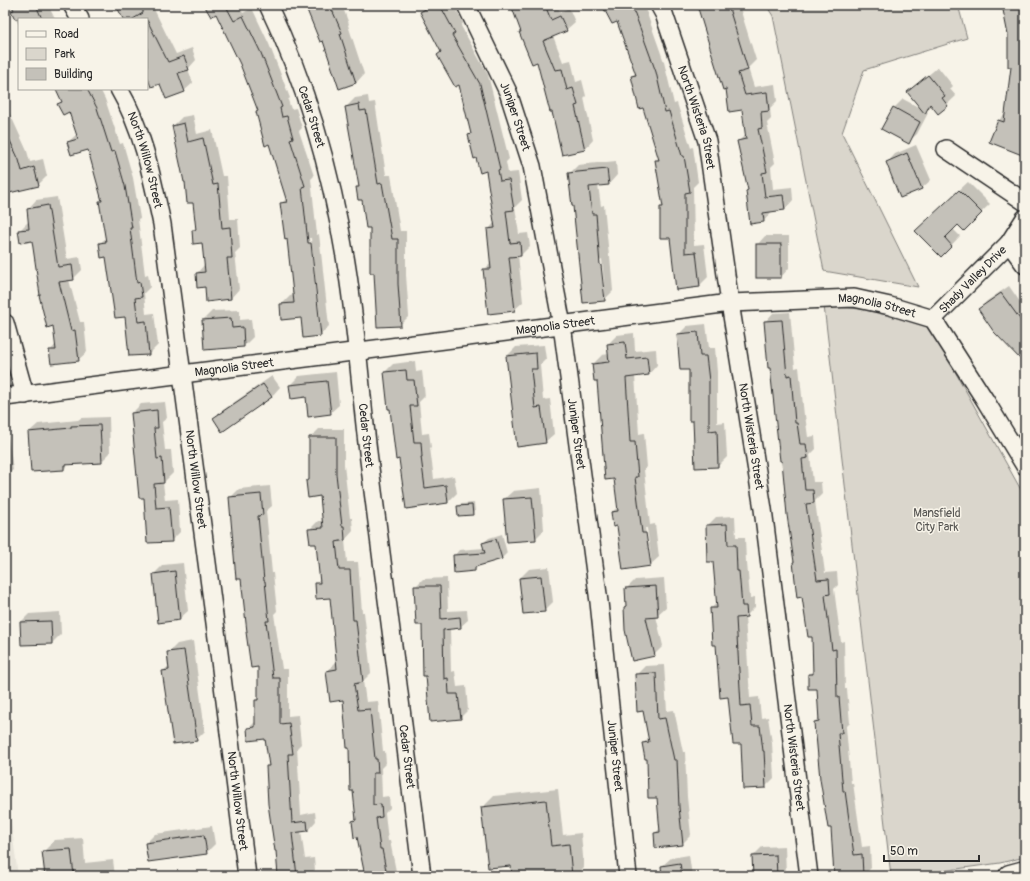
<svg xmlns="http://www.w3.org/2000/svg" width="1030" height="881" font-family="Pangolin,sans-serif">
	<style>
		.built { fill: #e8e4da }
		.green { fill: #dad6cc; stroke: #82807c }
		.shadow { fill: #0003; fill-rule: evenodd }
		.building { fill: #c4c1b9; stroke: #2b2b2b }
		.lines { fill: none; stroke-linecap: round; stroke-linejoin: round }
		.minor-casing { stroke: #2b2b2b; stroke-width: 20 }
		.major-casing { stroke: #2b2b2b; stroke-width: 25 }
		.minor { stroke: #f7f3e8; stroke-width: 17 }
		.major { stroke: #f7f3e8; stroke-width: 22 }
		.labels { text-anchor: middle; stroke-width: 3; stroke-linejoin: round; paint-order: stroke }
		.street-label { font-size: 12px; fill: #2b2b2b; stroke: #f7f3e8 }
		.park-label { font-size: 12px; fill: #575653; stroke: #f7f3e8 }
	</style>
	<rect width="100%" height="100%" fill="#f7f3e8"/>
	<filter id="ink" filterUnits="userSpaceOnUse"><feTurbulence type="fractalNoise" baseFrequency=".025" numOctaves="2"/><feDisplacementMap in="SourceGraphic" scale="8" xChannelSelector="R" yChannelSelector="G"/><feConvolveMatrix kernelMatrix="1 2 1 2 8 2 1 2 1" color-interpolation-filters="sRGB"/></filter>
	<g filter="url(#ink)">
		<path class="built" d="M5,775L18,876H5Z"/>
		<g class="green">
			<path d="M766,5H958L967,38L864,70L842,133L918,287L824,271L773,16Z"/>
			<path d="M824,306L885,311L929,325L1025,497V857L1000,863L906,876H891Z"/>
		</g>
		<g class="shadow">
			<path d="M13,5H48L55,19H19V25L12,12L15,9Z"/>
			<path d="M110,5H152L176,54L192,48L196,60L188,69L193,83L184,91L147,73V19H124L119,10L114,12Z"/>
			<path d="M205,5H239L243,13L252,8L269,44L290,98L288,100L291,109L296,108L302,128L299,131L314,176L311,179L317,235L319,234L329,326L320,335L302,317L281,305L290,296L294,295L288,238L282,203L287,198L270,143L257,112L259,110L241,64L216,13ZM309,238H311L321,329H319Z"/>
			<path d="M306,5H342L349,24L348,25L364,74L356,83L324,39Z"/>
			<path d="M428,5H454L463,23L461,26L488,75L509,159L506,162L508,173L518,172L522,200L515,207L519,234L528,233L530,246L521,255H518L523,302L514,310L484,270L492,262L488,230L495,222L487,170L469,135L472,132L460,84L438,55L441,51L421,12Z"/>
			<path d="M512,5H557L560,12L569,8L575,22L566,30L553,36L563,62L571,60L576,82L582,80L586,96L584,98L593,140L585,149L552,111L538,61L522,31Z"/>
			<path d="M603,5H644L664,62L674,104L677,103L691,148L693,147L698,182L693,187L694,245L704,244L708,277L699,286L671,237L661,208L663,205L656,160L659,158L644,107L632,76L636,72L617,20Z"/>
			<path d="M698,5H739L756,60L748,68L754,87L775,84L777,101L770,108L771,119L767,123L775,163L771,167L773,189L792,187L793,200L785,209L772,211L764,221L747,191L749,189L739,141L746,134L743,109L727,88Z"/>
			<path d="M938,67L953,86L950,89L956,96L938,113L932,105L926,111L928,113L917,134L908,142L894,108L903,99L922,109L908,92Z"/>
			<path d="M1025,74V150L1021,154L990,141L999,120L1006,113Z"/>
			<path d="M57,89H100L105,99L120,144L123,143L133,178L140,218L138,219L145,275L148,274L150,287L144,293L146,314L154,313L158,345L149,354L130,355L126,316L107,256L100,243L106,238L100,202L103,199L89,149L68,142L77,134L69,110L59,104L63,100Z"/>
			<path d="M368,96L369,103L375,102L386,175H391L400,231H406V275L409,316L400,325L363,199L357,188L359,185L346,107L355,98Z"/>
			<path d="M5,103L27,151L30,162L43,159L47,176L38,185L5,186Z"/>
			<path d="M193,115L197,134L212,130L222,176H227L230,219H238L240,248L235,253L239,289L231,298L206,286L198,287L197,273L205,264L203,242L193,230L197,227L194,202L186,180L173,126L182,117Z"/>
			<path d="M916,145L931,180L922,188L901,197L887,163L895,154Z"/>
			<path d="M616,161L617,175L609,184L598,185L601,206L604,205L609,256H610L613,291L604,300L574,204L569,174L578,165ZM602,259L605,294H603L600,260Z"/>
			<path d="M968,182L990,204L964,229L958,224L953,229L960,236L941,256L925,222Z"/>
			<path d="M57,197L67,259L80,257L82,270L73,279L69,280L80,322H84L87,352L78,360L50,351L56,344L54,325L40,295L41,294L33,240L20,230L28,222V209L36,200Z"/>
			<path d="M765,236H789V268L781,277L757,245Z"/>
			<path d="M1009,286L1025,309V363L979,309L987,301Z"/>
			<path d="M240,310V320L251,319L253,337L244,346L203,320L212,311Z"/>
			<path d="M790,312L795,368L799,367L804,415H805L808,437L815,436L816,449L810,455L813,482H821L822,494L815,501L825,573L837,572L838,585L834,589L841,642L844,641L845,689H847L850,723L846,727L851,783H853L862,847L870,846L871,868L863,876H835L832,827L815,722L820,717L818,688L809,674L814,670L813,636L783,460L765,322L773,313Z"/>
			<path d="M706,324L709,348H715L717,372V423L725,422L727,457L718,466L696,467L690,368L678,335L687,326Z"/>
			<path d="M634,333L635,351L656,349L657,365L649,374L635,376L639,434L644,433L647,467L644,470L650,525L655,524L659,557L650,565L618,525L612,512L619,506L598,379L593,364L602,355L609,354L608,344L617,335ZM645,528H647L651,559H649Z"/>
			<path d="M544,345L546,359L540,365L543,400L550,399L554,434L545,442L507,356L516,347Z"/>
			<path d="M415,361L416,372L422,371L425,396L419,402L422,434L429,433L431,447L430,448L434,479L454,476L457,493L448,502L407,508L385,372L393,364Z"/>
			<path d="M336,372L339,405L330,413L290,385L299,376Z"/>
			<path d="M272,376L280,387L272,396L222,430L214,418L223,410Z"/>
			<path d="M165,402L167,418L162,422L165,450H171L173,473L163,483L165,500L178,499L180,532L171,541L145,497L132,413L141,404Z"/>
			<path d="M109,417L110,453L101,462L69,464L64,469L29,432L38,424L78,420L81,418Z"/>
			<path d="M319,429H344V465L350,518H352L353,531L345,540L347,562H358L362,612H364L371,673L363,681L366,702L378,701L383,751H385L386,763L381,768L382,797L389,796L390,808L385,813L388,841H390L396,871L391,876H366L358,836L353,821L357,817L350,747L344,699L327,671L335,663L338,662L331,597L316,584L321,579L317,543L309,530L318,521H324L321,495L307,481L310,478V438Z"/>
			<path d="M5,433H8L13,470L5,477Z"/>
			<path d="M270,486L272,506L266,511L272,573H273L277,611L274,614L282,669H288V716L298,715L301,744L297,748L301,815L315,812L316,821L308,830L301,831L305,859L314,858L315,870L309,876H279L267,767L270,764L266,738L248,729L256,721V700L259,697V665L248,632L242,577L230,498L239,489Z"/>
			<path d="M541,488L544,530L535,539L504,499L513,491Z"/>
			<path d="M474,503L475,511L472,514L458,507L460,504Z"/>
			<path d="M735,516L736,537H745L746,563H747L750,598L755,597V607L746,616H745L750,698L759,697L761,718L768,717L772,743L774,778L765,787L742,742L729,696L711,609L717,602L714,561L707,526L716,517Z"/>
			<path d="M502,534L507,553L501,559L480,564L475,570L454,556L459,550L484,548L483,543L489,538Z"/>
			<path d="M183,563L188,611L179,619L154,574L163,565Z"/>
			<path d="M549,567L553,602L544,611L520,578L529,569Z"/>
			<path d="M447,578L448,611L467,610L468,620L460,627L450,628L451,672L455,671L457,687L466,686L468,710L460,718L431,721L423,624L415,587L423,579Z"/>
			<path d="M664,578L666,607L656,616L663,646L654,655L625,607L627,604L626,589L635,580Z"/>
			<path d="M60,612L61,634L52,643L21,622L29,614Z"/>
			<path d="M193,641L205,731L196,740L163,671L170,665L168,653L177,644Z"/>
			<path d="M664,665L667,711L674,710L683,752H685L687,797L691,835L682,844L655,833L661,828L658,797L648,758L643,744L649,737L636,675L645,666Z"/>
			<path d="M558,789L563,835L581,833L584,868L576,876H513L512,865L482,808L494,796Z"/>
			<path d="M212,826L215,844L206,853L146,843L155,834Z"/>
			<path d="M83,838L85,863L113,860L115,876H38L45,869L43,852L55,840Z"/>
			<path d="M785,846L786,876H754L753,856L762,847Z"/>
			<path d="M689,855L692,876H663L662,866L671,858Z"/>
		</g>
		<g class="building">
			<path d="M11,5H36L42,19H15L11,11L14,10Z"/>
			<path d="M116,5H141L143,9V13L133,19H123Z"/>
			<path d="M204,5H232L227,8L234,21L243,16L261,53L282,107L280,108L282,117L287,116L293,138L290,139L305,186L302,187L308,243H311L321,336L303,338L301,318L281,320L280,304L294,303L287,239L285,240L280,203L287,202L269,144L265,146L256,112L258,111L240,64L216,14L211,17Z"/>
			<path d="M305,5H330L342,33L340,34L356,83L339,89L323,41L320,42Z"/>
			<path d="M433,5H440L455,33L452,35L480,84L500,169L498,170L500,181L509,180L514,210L506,211L510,243L520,242L521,256L509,257L515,311L488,314L483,269H491L487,229L495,228L486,171L480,173L476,158L474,159L468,135L471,134L459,85L455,87L437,55L441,52L420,12Z"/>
			<path d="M511,5H545L551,20L560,16L567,31L543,41L555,70L562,69L567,90L573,88L578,105L575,106L585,150L562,155L552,112H550L537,62L532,64L519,32H521Z"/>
			<path d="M602,5H631L635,14L656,72L665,112L669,111L682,156H684L690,192L685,193V253L696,252L700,287L676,290L670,238H660V207H663L655,160H659L643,108L639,109L631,76L636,75L617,22L612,24Z"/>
			<path d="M697,5H728L748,70L738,73L745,95L767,92L769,111L761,112L762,128L758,129L767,172L762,173L765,197L783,195L785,210L763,213L764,222L750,224L746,191L748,190L737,141L746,139L742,110L729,112L726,89L723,90Z"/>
			<path d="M1002,5H1025V147L1022,155L989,142L998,120L1004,122L1011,67H1008V35Z"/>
			<path d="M147,20L168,62L184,56L189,70L178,73L185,92L166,99L160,84L151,87L147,76Z"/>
			<path d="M928,75L945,96L942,98L948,106L938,114L930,104L925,114L907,92Z"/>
			<path d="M56,89H87L97,108L111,152L115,151L125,186L132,228H130L137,283L140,282L142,297L135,298L138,322L146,321L149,355L129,356L125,317L115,318L106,257L101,258L99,243L106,242L99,201H102L88,150L71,155L67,142L78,139L69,112L63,115L57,104L62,102Z"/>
			<path d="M359,104L360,111L366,110L378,184L382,183L392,239H398V284L401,326L377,327L374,273H370V228H366L362,200H358L356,187H359L345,107Z"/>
			<path d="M893,107L920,122L909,144L881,129Z"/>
			<path d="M184,123L188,142L203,138L213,185L218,184L222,228L230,227L232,258H227L231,299L206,302L205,287L197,288L196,273L205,272L202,243L193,244L192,230H196L193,203H187L185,182H184L172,126Z"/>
			<path d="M5,130L19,160L22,171L34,167L39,186L5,194Z"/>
			<path d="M907,153L922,189L900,198L886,162Z"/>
			<path d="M607,169L609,185L589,187L592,214H596L600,265H601L605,301L583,303L573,206H572L568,173Z"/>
			<path d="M959,190L982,213L964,231L958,225L945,238L952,246L941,257L915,231Z"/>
			<path d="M48,205L58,267L72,265L74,280L59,282L71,331L75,330L79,361L51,364L49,350H56L53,326L47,328L39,295H40L32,241L20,243L18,230L29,229L27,209Z"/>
			<rect x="756" y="244" width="25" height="34"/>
			<path d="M1001,293L1025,326V364L994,332L978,309Z"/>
			<path d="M231,318L232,328L243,327L244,347L204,350L202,320Z"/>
			<path d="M782,320L787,376L791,375L795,423H797L800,444H806L808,458L802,459L805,490H813L814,503L806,504L817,580L829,579L830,594L825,595L832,650L836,649L837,697H839L842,733H838L843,791H845L854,855L862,854L863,876H834L831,828H828L820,779L816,735H815L814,722L819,721L817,689H808V674H813L812,637H808L802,597L797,598L793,562H794L787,515L782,461H780L770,368H768L764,321Z"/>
			<path d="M698,332L700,356H706L709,381V431L717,430L718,467L695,468L693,421H689V370H680L677,334Z"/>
			<path d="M625,342L627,359L647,357L649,375L626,378L630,442H635L638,477H635L642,533H646L651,566L623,570L617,526L613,527L611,512L618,511L614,479L605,480L597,381H594L592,364L609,362L607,344Z"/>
			<path d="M536,353L537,369H531L535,408L541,407L546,443L517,447L506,356Z"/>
			<path d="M406,370L407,380H414L417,406H410L414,442H421L422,457H421L425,488L446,485L448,503L406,509L399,459L396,460L390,409H388L384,372Z"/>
			<path d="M327,381L331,414L308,417L306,397L291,399L289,385Z"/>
			<path d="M263,384L272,397L222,432L213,418Z"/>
			<path d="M157,410L158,428H154L157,459L162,458L164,483L154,484L156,508L169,507L172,542L147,543L144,498H139L131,413Z"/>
			<path d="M100,425L102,463L64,465V470L31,472L28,432L71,428V426Z"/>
			<path d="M309,437H336V474L342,526H344L345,540L336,542L339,570H350L353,620H356L363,682L354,684L358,710L370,709L375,759H377L378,773H373V805L381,804L382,817L376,818L380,849H382L387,876H365L357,837L354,838L352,821L356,820L353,791H350L349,748H347L343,700L330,702L326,671L337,669L330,598L316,599L315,583H320L316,544H310L308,529L323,528L320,496L308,498L306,481L309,480Z"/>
			<path d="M261,494L263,515L258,516L264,581H265L269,621H266L273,678H280V724L289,723L293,754H288L292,823L307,821L308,831L292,833L297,876H278L276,851H275L268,804L266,766H269L265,739L248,741L247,728L255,727V700H258V667L251,668L246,632H247L241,579H236L229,497Z"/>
			<path d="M532,497L536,540L507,542L503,499Z"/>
			<path d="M472,505L473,515L458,516L457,506Z"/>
			<path d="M727,524L728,545H736L737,571H739L742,606H746L747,617L736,618L741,706L750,705L752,726H760L763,751H764L766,788L743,789L741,744H733L728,697L720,698L716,645H712L710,608H717L713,562H707L706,525Z"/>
			<path d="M496,539L502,559L475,567V571L454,573L453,555L485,553L482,543Z"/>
			<path d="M175,571L180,620L158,623L153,574Z"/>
			<path d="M541,576L545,612L523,614L519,578Z"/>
			<path d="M414,586H440L441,619L460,617L461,628L443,630L444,679L448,678L449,694H458L461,719L430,722L426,676H423L422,625H416Z"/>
			<path d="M656,586L658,617L646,618L655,656L632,661L625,630L624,607L626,606L625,588Z"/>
			<path d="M51,621L52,644L21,645L20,622Z"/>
			<path d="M184,650L197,741L173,744L162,671L169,670L167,652Z"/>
			<path d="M656,673L658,719L665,718L674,760H677L679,807L683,845L655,848L654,833L660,832L657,798H648L647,759H645L642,743L649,742L643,711L637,712L635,674Z"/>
			<path d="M546,800L551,846L569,844L572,876H512L511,866L488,868L481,807Z"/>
			<path d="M204,835L207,854L148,862L145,843Z"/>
			<path d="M71,849L74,876H45L42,851Z"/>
			<path d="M776,855L777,876H753L752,856Z"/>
			<path d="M680,863L682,876H662L661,866Z"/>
		</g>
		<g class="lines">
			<defs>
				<g id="minor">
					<path d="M72,5L80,19"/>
					<path id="s1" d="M268,5C308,88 333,178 347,269C357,332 361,396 369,460C387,599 405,737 422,876"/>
					<path id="s2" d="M466,5L508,92L532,166L562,325L599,602L628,876"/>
					<path id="s3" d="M659,5L664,14L707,141L730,303L763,509L809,876"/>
					<path id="s4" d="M119,89C143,130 152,177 162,224L219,653L247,876"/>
					<path d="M946,149L1025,202"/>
					<path d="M1009,243L1025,265"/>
					<path id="s5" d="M933,319L1009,243L1025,218"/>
					<path d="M5,323L25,395"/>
					<path id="s6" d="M5,397L730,303L854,298L890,306L933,319L985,400L1025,466"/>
				</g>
				<path id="major" d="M1010,876L1025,872"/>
			</defs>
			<use href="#minor" class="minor-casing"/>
			<use href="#major" class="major-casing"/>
			<use href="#minor" class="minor"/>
			<use href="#major" class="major"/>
		</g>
	</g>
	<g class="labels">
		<g class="street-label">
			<text dy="4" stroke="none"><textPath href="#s2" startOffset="122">Juniper Street</textPath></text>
			<text dy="4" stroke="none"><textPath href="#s1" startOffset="120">Cedar Street</textPath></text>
			<text dy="4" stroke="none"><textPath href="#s3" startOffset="119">North Wisteria Street</textPath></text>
			<text dy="4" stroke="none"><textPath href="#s4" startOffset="76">North Willow Street</textPath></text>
			<text dy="4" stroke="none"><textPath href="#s5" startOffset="56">Shady Valley Drive</textPath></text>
			<text dy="4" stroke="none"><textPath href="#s6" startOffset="879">Magnolia Street</textPath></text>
			<text dy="4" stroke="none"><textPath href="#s6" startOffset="555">Magnolia Street</textPath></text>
			<text dy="4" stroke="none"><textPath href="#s6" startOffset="231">Magnolia Street</textPath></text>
			<text dy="4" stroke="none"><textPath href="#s2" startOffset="446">Juniper Street</textPath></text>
			<text dy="4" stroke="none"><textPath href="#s1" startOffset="444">Cedar Street</textPath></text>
			<text dy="4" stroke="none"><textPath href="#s3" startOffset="443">North Wisteria Street</textPath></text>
			<text dy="4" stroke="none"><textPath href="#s4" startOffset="400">North Willow Street</textPath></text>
			<text dy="4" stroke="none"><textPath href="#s2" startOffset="770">Juniper Street</textPath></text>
			<text dy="4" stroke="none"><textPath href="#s1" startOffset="768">Cedar Street</textPath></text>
			<text dy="4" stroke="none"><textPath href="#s3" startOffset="767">North Wisteria Street</textPath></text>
			<text dy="4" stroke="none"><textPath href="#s4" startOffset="724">North Willow Street</textPath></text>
		</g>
		<g class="park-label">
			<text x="937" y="517">Mansfield<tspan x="937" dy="14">City Park</tspan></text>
		</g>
	</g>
	<rect width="1030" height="881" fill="none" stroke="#f7f3e8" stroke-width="20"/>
	<rect x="10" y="10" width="1010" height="861" fill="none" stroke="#2b2b2b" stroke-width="1.5" filter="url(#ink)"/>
	<rect x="18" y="18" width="130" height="72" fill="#f7f3e8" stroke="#a5a39c"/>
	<rect x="26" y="31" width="20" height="6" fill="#f7f3e8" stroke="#a5a39c"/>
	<text x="54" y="38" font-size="12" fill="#2b2b2b">Road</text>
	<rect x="26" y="48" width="20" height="12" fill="#dad6cc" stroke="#a5a39c"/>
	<text x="54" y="58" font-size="12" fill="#2b2b2b">Park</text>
	<rect x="26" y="68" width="20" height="12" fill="#c4c1b9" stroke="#a5a39c"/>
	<text x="54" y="78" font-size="12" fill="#2b2b2b">Building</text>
	<path d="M884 855v6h95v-6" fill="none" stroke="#2b2b2b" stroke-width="2"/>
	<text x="890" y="855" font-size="12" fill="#2b2b2b" stroke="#f7f3e8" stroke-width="3" paint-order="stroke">50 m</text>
</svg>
